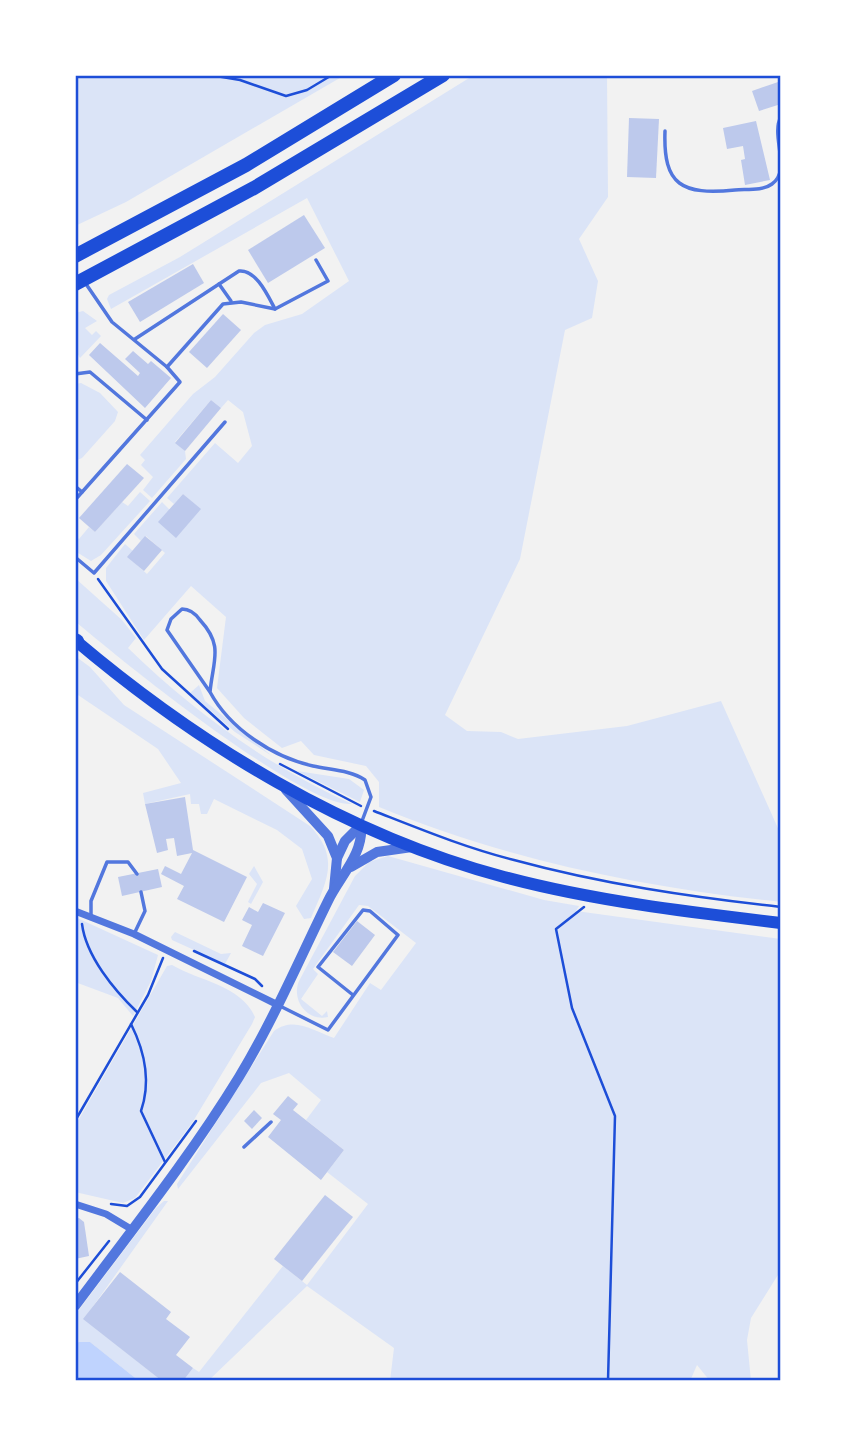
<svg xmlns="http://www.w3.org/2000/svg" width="856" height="1456" font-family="Quicksand,sans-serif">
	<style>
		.green { fill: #dbe4f7 }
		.water { fill: #bfd3fe }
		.building { fill: #bdc9ec }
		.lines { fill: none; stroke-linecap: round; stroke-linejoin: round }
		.path { stroke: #1d4ed8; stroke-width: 2.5 }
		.service { stroke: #5277de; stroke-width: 3.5 }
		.minor { stroke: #5277de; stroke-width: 7 }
		.tertiary { stroke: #5277de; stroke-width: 10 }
		.primary { stroke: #1d4ed8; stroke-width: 12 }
		.motorway { stroke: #1d4ed8; stroke-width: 14 }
		.neatline { fill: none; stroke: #1d4ed8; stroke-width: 2.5 }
	</style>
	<rect width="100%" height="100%" fill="#f2f2f2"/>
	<g class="green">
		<path d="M75,75H345L126,202L75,226Z"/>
		<path d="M474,75H607L608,197L579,239L598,281L592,318L565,330L520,559L445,715L467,731L501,732L518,739L627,726L721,701L781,835V902C642,887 508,860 379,807V782L366,766L314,755L301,741L282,748L244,718L217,688L226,617L191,586L144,640L106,581V568L125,544L133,551L128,557L147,574L165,553L146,536L141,541L134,534L162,502L169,509H200L183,494L174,504L167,498L215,443L238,463L252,446L243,412L228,400L221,408L211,400L175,442L185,451L186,459L152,498L143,490L153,477L141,465L145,460L140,455L193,394L215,377L254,333L265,325L302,314L349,281L307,198L111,309L107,299L109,295L180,257Z"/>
		<path d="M83,311L97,321L85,328L92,335L96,331L101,336L80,358L75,349V313Z"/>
		<path d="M81,383L100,393L118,412L115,421L82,458L75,461V384Z"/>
		<path d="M140,492L150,501L101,555L91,561L75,551V536L79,539L89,527L95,532L122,502L128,506Z"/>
		<path d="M75,578L122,620L136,638L128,648C194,712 268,766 352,804C303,808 118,658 75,621Z"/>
		<path d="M75,656L90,667L124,705L310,826C341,859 326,882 311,918L304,919L296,906L312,879L302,849L277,830L214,799L207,814H201L199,804H191L190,794L145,804L143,793L181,783L158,749L75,693Z"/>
		<path d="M199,685L205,701L272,756L235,732L190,693Z"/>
		<path d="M297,771L349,779L364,790L360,802Z"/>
		<path d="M388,856L544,900L579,906L576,911L781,939V1270L751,1318L747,1340L751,1381H710L697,1365L690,1381H390L394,1348L307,1286L208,1381H183L193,1368L199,1372L283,1266L307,1285L368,1204L327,1172L344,1150L306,1120L321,1100L289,1073L261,1083L178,1189L177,1184L274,1031C295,1016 313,1031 334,1038L370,983L381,990L416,943L368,906L359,905L313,969L318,974L301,999L322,1016L327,1011L328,1017C307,1022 291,1000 299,981L355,876L369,862Z"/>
		<path d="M254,866L263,882L251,904L248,902L257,884L249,874Z"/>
		<path d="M75,917L158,955L151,981L133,1016L118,998L75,982Z"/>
		<path d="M175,932L221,954L231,953L225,964L172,940L171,937Z"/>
		<path d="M172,965C199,981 241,985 255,1017L252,1024L192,1123L135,1198L123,1203L75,1192V1126L167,966Z"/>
		<path d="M164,1201H168L84,1319L162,1381H139L90,1342L75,1345V1315L156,1208Z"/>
	</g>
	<path class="water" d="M79,1342H90L139,1381H75V1345Z"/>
	<g class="building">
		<path d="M781,81V104L759,111L752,91Z"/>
		<path d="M629,118L659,119L656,178L627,177Z"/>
		<path d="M756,121L770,180L745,185L741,160L745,159L743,146L727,149L723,128Z"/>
		<path d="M304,215L325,248L268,283L248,250Z"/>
		<path d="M193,264L204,283L140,322L128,302Z"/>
		<path d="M223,314L241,330L207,368L189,352Z"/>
		<path d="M100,343L138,376L140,373L125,359L133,351L148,364L151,361L171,378L145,408L89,355Z"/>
		<path d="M211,400L221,408L185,451L175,443Z"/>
		<path d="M127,464L144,478L95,532L79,518Z"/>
		<path d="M183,494L201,509L176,538L158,522Z"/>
		<path d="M145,536L162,550L144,571L127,557Z"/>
		<path d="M185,797L193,850L247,877L224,922L177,899L184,886L161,874L165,866L181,874L192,853L177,856L174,838L166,839L168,850L157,853L145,804Z"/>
		<path d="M158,869L162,887L122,896L118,877Z"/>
		<path d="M263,903L285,913L263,956L242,946L252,925L242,920L249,907L258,912Z"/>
		<path d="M357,921L375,935L352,966L333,952Z"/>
		<path d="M288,1096L298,1104L293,1110L344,1150L321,1180L268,1137L281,1120L273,1114Z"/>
		<path d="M254,1110L262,1118L252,1129L244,1121Z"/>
		<path d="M325,1195L353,1217L302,1281L274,1259Z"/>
		<path d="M79,1218L84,1222L89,1256L75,1259V1219Z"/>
		<path d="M120,1272L171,1312L166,1319L190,1337L176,1355L193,1368L183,1381H162L83,1319Z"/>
	</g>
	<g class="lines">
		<g class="path">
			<path d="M210,75L240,80L286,96L307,90L332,75"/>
			<path d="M98,579L162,669L228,729"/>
			<path d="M280,764L361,806"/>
			<path d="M374,811C420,829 466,848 514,860C602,884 691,897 781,907"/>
			<path d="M584,907L556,929L572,1008L615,1116L608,1381"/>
			<path d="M82,924C86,956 114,990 137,1012"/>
			<path d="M194,951L255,979L262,986"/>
			<path d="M131,1024C145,1052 151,1082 141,1111L165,1162"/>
			<path d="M75,1121L148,995L163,958"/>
			<path d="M111,1204L127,1206L140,1197L196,1121"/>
			<path d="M75,1284L109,1241"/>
		</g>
		<g class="service">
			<path d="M665,131C663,186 682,195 735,190C746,189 763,191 772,184C792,170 770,135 781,117"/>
			<path d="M219,284L231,301"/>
			<path d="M135,339L239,271C256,269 268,296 275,309"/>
			<path d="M167,367L223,304L241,302L275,309L328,281L316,260"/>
			<path d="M75,374L90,372L147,420"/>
			<path d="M75,486L82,492"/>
			<path d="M75,500L180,382L167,367L112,322L86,284"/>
			<path d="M75,557L94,573L225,422"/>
			<path d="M210,692L167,630L171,619L182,609C190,609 195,613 200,620C224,646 213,660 210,692C230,729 273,757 313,766C330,770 350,770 365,780L371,797L362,821"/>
			<path d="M91,916V901L107,862H128L137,874"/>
			<path d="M135,932L145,911L141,892"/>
			<path d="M280,1006L328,1030L398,935L370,911L363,910L318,967L353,995"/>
			<path d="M244,1147L271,1122"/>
		</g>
		<g class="minor">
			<path d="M75,911L134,934L278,1005"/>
			<path d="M75,1204L106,1214L131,1229"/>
		</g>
		<g class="tertiary">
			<path d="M286,790L328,836L337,858L334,889"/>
			<path d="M337,858L345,841L361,825"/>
			<path d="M351,867L377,852L412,847"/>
			<path d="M75,1306C131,1231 190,1157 239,1077C273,1021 299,960 328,901C340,876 364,854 361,825"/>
		</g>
		<path class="primary" d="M75,640C199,745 346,835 504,877C594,901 688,912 781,923"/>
		<g class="motorway">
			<path d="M75,256L246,165L394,75"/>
			<path d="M75,284L254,188L443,75"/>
			<path d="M75,640L77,641"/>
		</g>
	</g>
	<rect width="856" height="1456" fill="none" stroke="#ffffff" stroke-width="154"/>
	<rect x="77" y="77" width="702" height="1302" class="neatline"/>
</svg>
